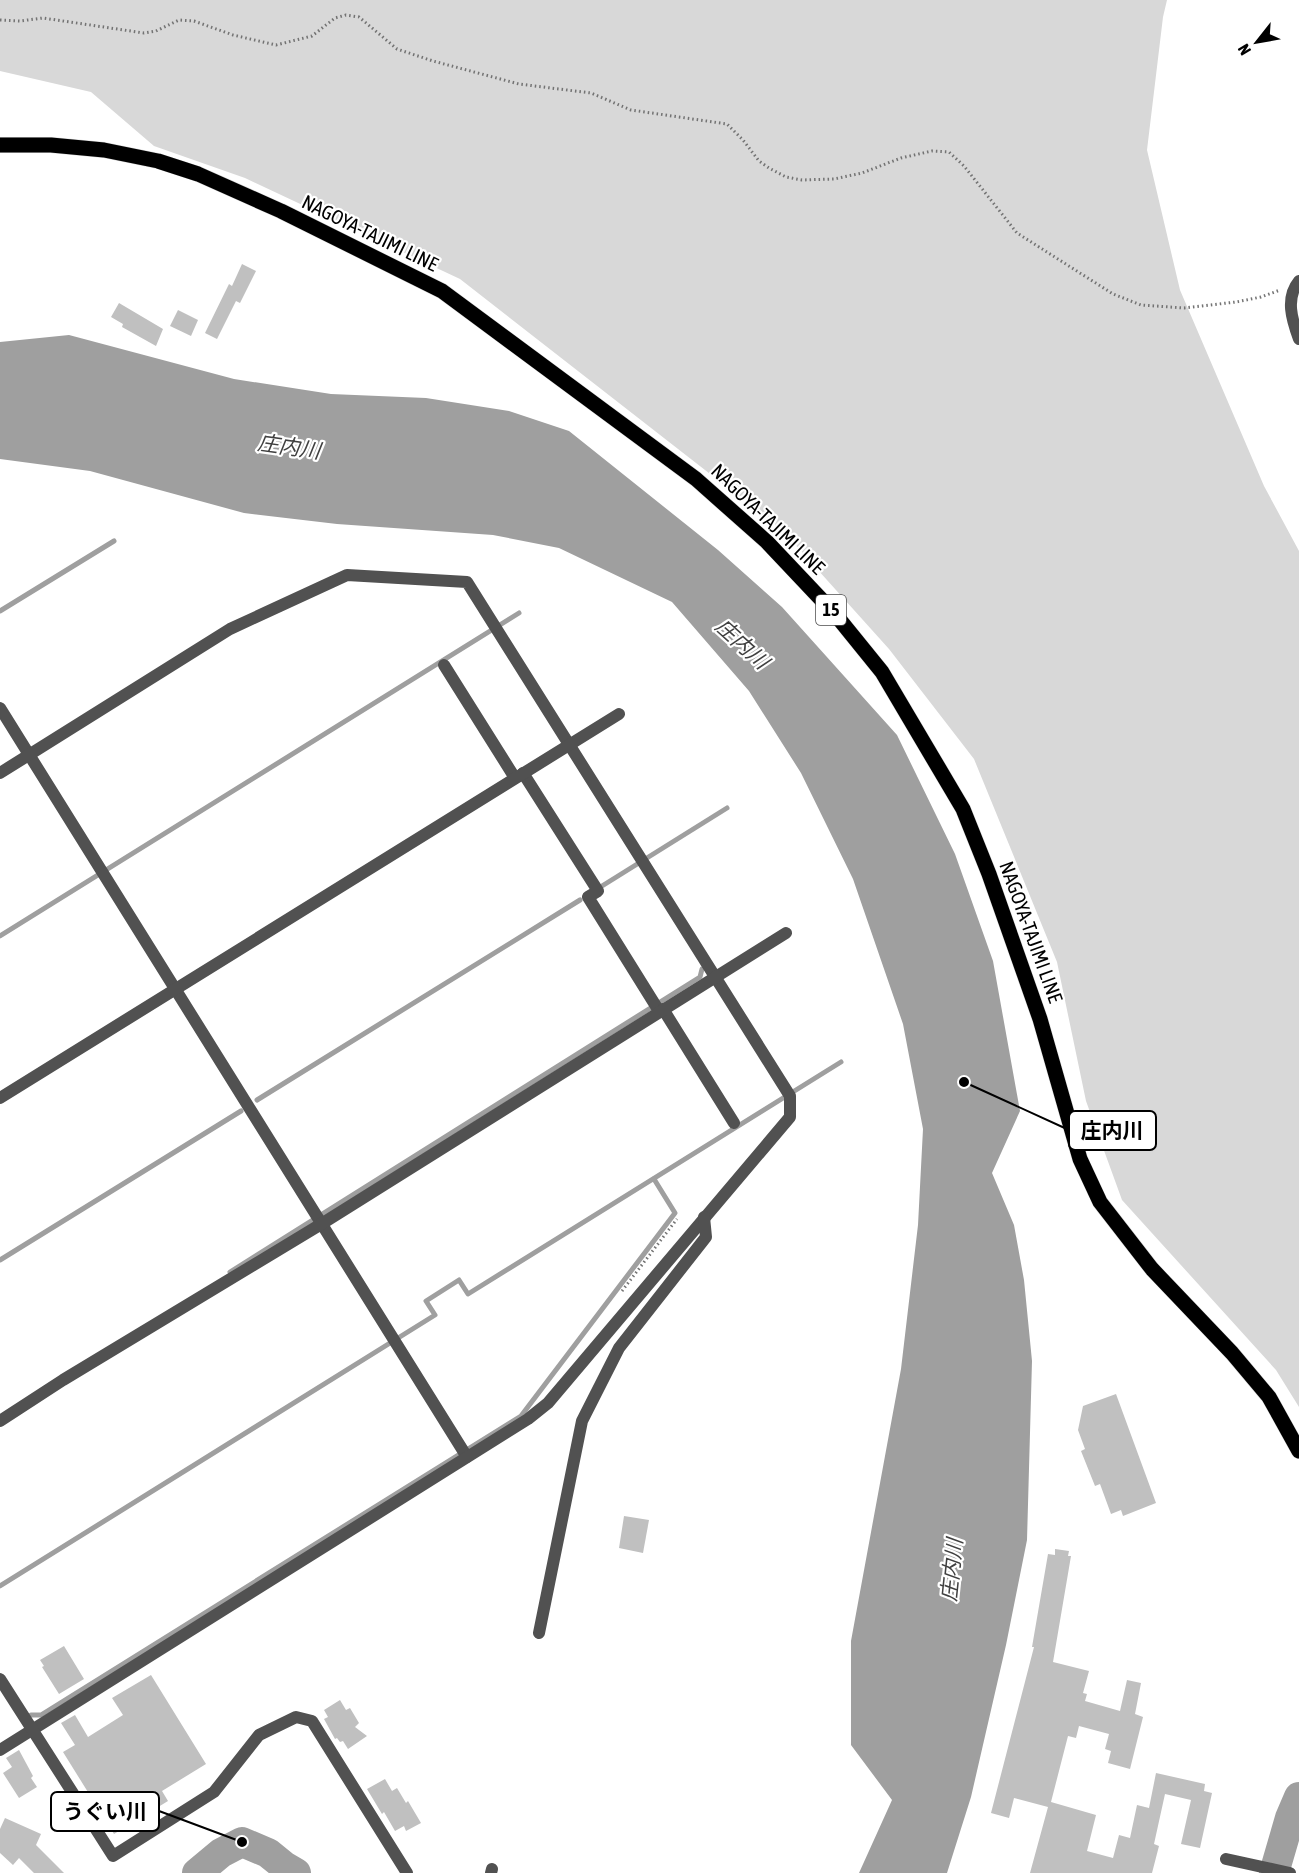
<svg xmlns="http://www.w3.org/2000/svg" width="1299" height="1873" font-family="'Asap Condensed','Noto Sans JP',sans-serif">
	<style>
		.green { fill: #d8d8d8 }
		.water { fill: #9f9f9f }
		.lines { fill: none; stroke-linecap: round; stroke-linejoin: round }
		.stream { stroke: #9f9f9f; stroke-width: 5 }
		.river { stroke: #9f9f9f; stroke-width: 30 }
		.building { fill: #c0c0c0 }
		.primary-casing { stroke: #dbdbdb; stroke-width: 16 }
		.path { stroke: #737373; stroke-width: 3; stroke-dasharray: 1.5 3; stroke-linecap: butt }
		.street { stroke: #515151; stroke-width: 12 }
		.primary { stroke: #000; stroke-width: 15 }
		.labels { text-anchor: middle; stroke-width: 4.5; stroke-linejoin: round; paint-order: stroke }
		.shield { fill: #fff; stroke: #4c4c4c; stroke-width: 1.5 }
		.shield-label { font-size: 18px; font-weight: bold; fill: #000 }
		.street-label { font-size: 20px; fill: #000; stroke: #fff }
		.water-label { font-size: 21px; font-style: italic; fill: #404040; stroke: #fff }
		.leader { fill: none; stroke: #000; stroke-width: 2 }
		.callout-dot { fill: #000; stroke: #fff; stroke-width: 2 }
		.callout { fill: #fff; stroke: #000; stroke-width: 2 }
		.callout-label { font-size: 21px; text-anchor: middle; font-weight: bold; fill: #000 }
	</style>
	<rect width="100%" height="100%" fill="#fff"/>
	<path class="green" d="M0,0H1167L1163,17L1147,150L1180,290L1264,486L1299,551V1407L1276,1370L1122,1200L1086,1101L1057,962L974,759L889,649L782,530L460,279L245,178L154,146L91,92L0,71Z"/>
	<path class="water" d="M69,335L234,379L331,394L426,398L509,411L569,431L718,550L782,607L897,735L955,854L993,961L1020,1111L992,1173L1014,1225L1024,1280L1032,1361L1027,1540L1006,1645L971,1797L947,1873H859L892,1800L851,1745V1641L901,1369L918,1225L923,1129L903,1024L853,879L801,773L749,691L672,602L559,548L493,535L337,524L244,513L90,471L0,459V342Z"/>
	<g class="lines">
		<g class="stream">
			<path d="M0,611L114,541"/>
			<path d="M602,886L727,808"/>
			<path d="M0,936L519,613"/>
			<path d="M257,1100L580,900"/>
			<path d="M0,1260L241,1111"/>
			<path d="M230,1272L700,977L702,969"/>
			<path d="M0,1586L435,1315L426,1301L459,1280L468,1294L841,1062"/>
			<path d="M31,1715H41L521,1416L675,1213L654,1179"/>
		</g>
		<g class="river">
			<path d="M197,1873L221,1853L242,1842L268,1853L284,1866L296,1873"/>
			<path d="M1274,1873L1290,1818L1299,1797"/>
		</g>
	</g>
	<g class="building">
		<path d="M242,264L256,271L240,303L236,301L217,339L205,333L229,284L232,286Z"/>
		<path d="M119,303L163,329L156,346L122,327L123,324L111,317Z"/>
		<path d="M178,310L198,320L191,336L170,326Z"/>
		<path d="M1116,1394L1156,1503L1123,1516L1121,1510L1111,1514L1100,1484L1095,1486L1081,1451L1085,1449L1078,1430L1083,1406Z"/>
		<path d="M624,1516L649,1520L643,1553L619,1548Z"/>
		<path d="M1055,1549L1069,1551L1068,1556H1071L1053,1662L1089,1671L1083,1693L1087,1694L1085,1701L1120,1711L1127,1680L1141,1683L1135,1714L1143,1717L1130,1769L1108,1763L1111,1751L1105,1749L1109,1734L1079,1726L1076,1738L1068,1736L1051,1802L1096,1815L1087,1851L1113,1858L1119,1835L1130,1838L1137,1805L1149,1808L1156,1773L1205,1784L1204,1791L1212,1793L1200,1848L1181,1844L1191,1800L1165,1794L1154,1844L1159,1846L1152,1873H1030L1048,1807L1014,1798L1009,1818L991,1813L1034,1647H1032L1048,1554L1055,1555Z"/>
		<path d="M64,1646L84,1679L59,1694L42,1667L44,1666L40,1660Z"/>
		<path d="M151,1675L206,1764L162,1791L168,1801L114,1834L63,1752L75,1745L61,1723L75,1715L88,1737L123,1715L112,1698Z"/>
		<path d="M340,1700L346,1710L350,1708L359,1723L355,1727L367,1736L348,1749L343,1741L340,1742L337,1738L335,1739L324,1719L328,1717L324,1710Z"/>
		<path d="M19,1750L33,1776L31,1778L37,1787L19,1798L3,1773L12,1767L6,1758Z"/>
		<path d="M385,1779L392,1791L397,1788L406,1803L408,1801L421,1823L406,1831L404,1826L395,1831L384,1812L382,1814L367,1789Z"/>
		<path d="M5,1818L41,1834L36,1845L64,1873H34L19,1858L13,1865L0,1853V1829Z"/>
	</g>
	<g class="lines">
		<defs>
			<path id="primary" d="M0,145H51L104,150L158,161L198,174L281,211L442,291L696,479L767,542L835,614L882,672L963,809L989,874L1040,1019L1080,1159L1100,1202L1152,1269L1232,1353L1269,1397L1299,1451"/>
		</defs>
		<use href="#primary" class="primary-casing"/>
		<g class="path">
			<path d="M0,20L20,21L43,18L144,33L156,31L179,20L194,21L233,35L276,45L312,36L335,18L346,15L359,17L397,49L433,61L519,84L591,93L631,110L727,124L743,140L759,161L769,168L786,177L802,180L834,179L862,173L901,158L932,151L949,152L964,166L1017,233L1113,294L1141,305L1184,308L1236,302L1261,297L1280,290"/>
			<path d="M622,1291L677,1219"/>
		</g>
		<g class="street">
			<path d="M1299,281C1285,298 1292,320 1299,339"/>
			<path d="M444,665L515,778"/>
			<path d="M0,708L467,1457"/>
			<path d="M0,773L230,629L347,575L467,582L790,1096V1117L548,1403L528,1419L0,1750"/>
			<path d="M523,773L598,891L588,897L659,1011"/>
			<path d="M663,1009L734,1123"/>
			<path d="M0,1098L619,714"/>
			<path d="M0,1421L63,1380L323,1223L786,933"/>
			<path d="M539,1633L582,1421L619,1348L706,1237L704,1217"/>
			<path d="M0,1679L113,1856L214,1792L259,1735L296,1717L312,1721L407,1873"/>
			<path d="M1226,1859L1290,1873"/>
			<path d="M491,1873L492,1869"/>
		</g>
		<use href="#primary" class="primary"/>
	</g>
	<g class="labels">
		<rect class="shield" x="816" y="595" width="30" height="30" rx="4.5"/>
		<g class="shield-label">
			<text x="831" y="616">15</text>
		</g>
		<g class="street-label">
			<text transform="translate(370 233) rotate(26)" y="7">NAGOYA-TAJIMI LINE</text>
			<text transform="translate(768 519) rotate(44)" y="7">NAGOYA-TAJIMI LINE</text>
			<text transform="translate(1031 932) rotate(70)" y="7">NAGOYA-TAJIMI LINE</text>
		</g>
		<g class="water-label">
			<text transform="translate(289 447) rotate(8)" y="7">庄内川</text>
			<text transform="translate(742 644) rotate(42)" y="7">庄内川</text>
			<text transform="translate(952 1570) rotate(-84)" y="7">庄内川</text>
		</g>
	</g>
	<path class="leader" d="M964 1082L1069 1130M242 1842L159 1811"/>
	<g class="callout-dot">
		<circle cx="964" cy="1082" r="6"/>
		<circle cx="242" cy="1842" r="6"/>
	</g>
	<g class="callout">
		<rect x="1069" y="1111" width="87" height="39" rx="6"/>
		<rect x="51" y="1792" width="108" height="39" rx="6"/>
	</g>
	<g class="callout-label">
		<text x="1112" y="1138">庄内川</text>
		<text x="105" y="1819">うぐい川</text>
	</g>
	<g transform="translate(1257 42) rotate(239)" stroke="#ffffff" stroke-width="4.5" paint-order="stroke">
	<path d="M0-4.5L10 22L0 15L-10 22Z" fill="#000000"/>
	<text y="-9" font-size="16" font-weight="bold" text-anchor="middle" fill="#000000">N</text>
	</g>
</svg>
